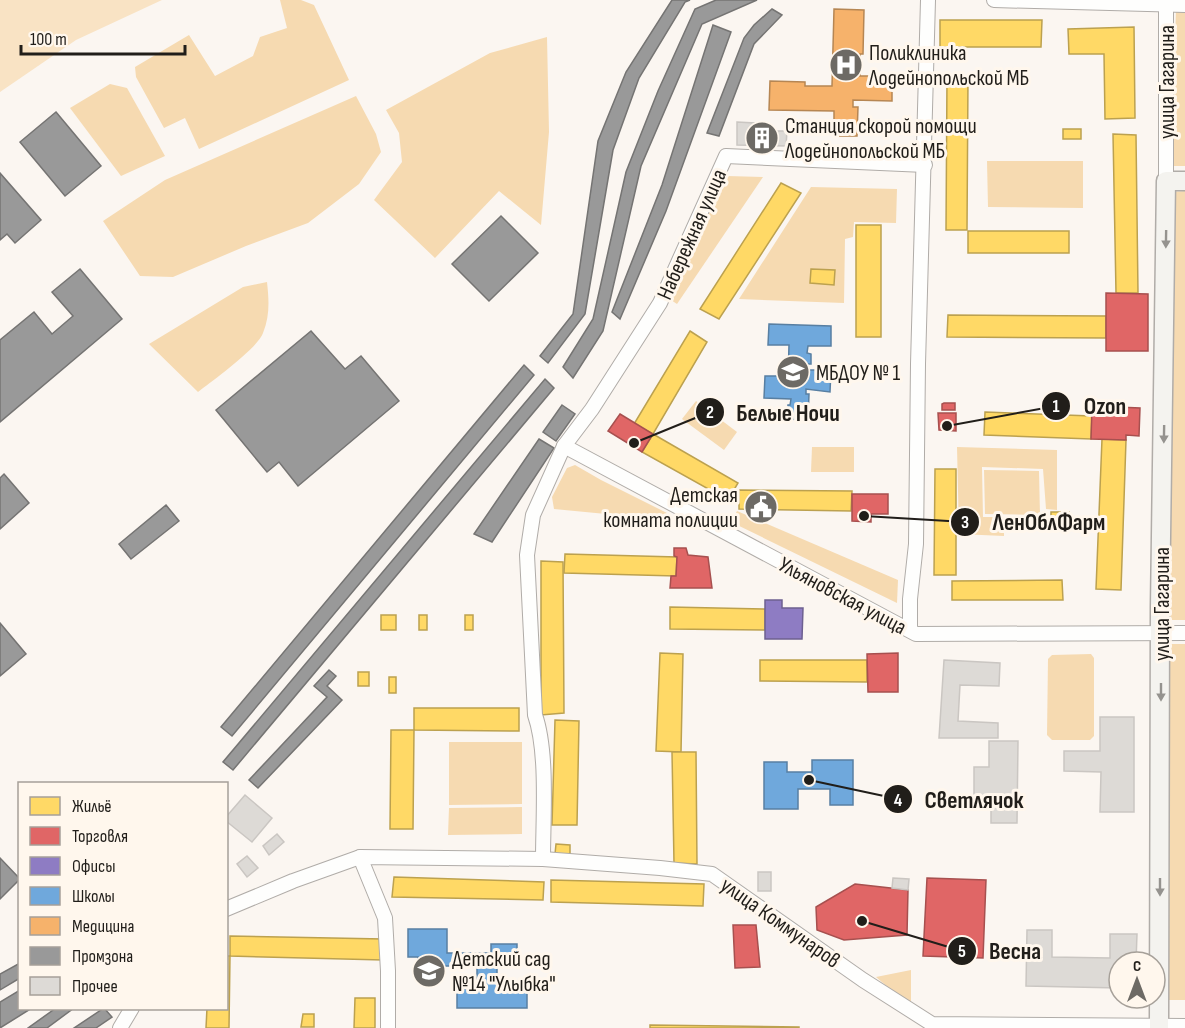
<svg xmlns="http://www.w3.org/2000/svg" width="1185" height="1028" font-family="'Sofia Sans Condensed',sans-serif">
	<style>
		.green { fill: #f6dab1 }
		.water { fill: #f9e3c4 }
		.homes { fill: #ffd966; stroke: #bca14f; stroke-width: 1.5 }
		.shops { fill: #e06666; stroke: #a7504f; stroke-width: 1.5 }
		.offices { fill: #8e7cc3; stroke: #6d6090; stroke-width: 1.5 }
		.schools { fill: #6fa8dc; stroke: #587fa2; stroke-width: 1.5 }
		.health { fill: #f6b26b; stroke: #b68653; stroke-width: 1.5 }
		.industry { fill: #999; stroke: #757473; stroke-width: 1.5 }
		.building { fill: #dddad6; stroke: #cac6c2; stroke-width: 1.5 }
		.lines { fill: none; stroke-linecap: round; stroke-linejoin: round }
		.street-casing { stroke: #b0aca8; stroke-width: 16 }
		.secondary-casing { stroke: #b0aca8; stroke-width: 21 }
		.street { stroke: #fefefd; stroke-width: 14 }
		.secondary { stroke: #f4f3ef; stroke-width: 18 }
		.oneway { fill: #95938f }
		.labels { text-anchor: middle; stroke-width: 6; stroke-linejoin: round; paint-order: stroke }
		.poi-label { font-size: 22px; fill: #211e1a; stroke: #fff7ed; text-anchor: start }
		.street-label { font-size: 22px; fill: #211e1a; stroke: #fff7ed }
		.leader { fill: none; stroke: #211e1a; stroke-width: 2 }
		.callout-dot { fill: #211e1a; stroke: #fff7ed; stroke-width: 2 }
		.mark-label { font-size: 18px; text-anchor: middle; font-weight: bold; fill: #fff }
		.callout-label { font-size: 24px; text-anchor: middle; font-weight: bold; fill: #211e1a; stroke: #fff7ed; stroke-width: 6; stroke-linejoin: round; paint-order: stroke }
	</style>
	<rect width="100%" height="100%" fill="#fbf6f1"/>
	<g class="green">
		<path d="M280,0H301L314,5L349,80L199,149L185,118L164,128L136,77L135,67L189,35L215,76L253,56L260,37L287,28Z"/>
		<path d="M1176,10H1185V166H1171Z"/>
		<path d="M547,37L549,132L541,225L499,191L435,258L374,200L402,162L399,133L386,110L490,53Z"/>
		<path d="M110,84L127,88L165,156L121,176L70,108Z"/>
		<path d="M356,96L376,134L381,152L359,184L308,223L246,246L173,277L140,276L103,221L165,180Z"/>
		<path d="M987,161H1083V208L988,207Z"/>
		<path d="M727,176L763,177L677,304L668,298Z"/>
		<path d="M811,187L897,189L896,223L854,222L853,237L845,239L844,303L739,299Z"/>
		<path d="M1185,191V620H1168L1170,192Z"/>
		<path d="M267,282C269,300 270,316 263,333C258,348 212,381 198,392L149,344L243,287Z"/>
		<path d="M696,401L737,432L724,450L682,419Z"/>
		<path d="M812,447H854V472H811Z"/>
		<path d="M957,447L1057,450V510L1046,509L1043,469L982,467L983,517H1004V536L959,534Z"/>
		<path d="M575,465L601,480L671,515L606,514L554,509L552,497L567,468Z"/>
		<path d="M984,470L1039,471L1040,515L985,514Z"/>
		<path d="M737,511L898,580L897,603L731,522Z"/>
		<path d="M1167,644H1185V1000H1164Z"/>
		<path d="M1091,654L1094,658V736L1090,740H1052L1047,735L1048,659L1052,655Z"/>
		<path d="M449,742H522V804L449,805Z"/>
		<path d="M522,807V834L448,835L449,808Z"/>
		<path d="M911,970V1007L876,977Z"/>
	</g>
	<path class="water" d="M0,0H162L76,40L0,92Z"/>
	<g class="homes">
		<path d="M940,20H1042L1041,47H940Z"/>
		<path d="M1134,27L1135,118L1105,119L1104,54H1069L1068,29Z"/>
		<path d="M947,77H968L967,230H946Z"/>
		<rect x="1063" y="129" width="18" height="10"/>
		<path d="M1113,134L1136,135L1138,293H1116Z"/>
		<path d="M781,183L801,193L719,319L700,309Z"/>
		<rect x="856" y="225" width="25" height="112"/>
		<rect x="968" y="231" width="101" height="22"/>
		<path d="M811,269L835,270L834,285L810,283Z"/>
		<path d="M948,315L1106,316V338L947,337Z"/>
		<path d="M690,331L707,342L653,434L634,424Z"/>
		<path d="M985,412L1092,416L1091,439L984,435Z"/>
		<path d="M653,434L738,483L728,500L642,452Z"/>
		<path d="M1102,439L1126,440L1121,590L1096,589Z"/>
		<path d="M935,469H956V575H934Z"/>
		<path d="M739,490L852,491L851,511L739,509Z"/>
		<path d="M1051,512H1069L1068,525H1051Z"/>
		<path d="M565,554L677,557L676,576L564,573Z"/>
		<path d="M541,561L563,562L564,713L541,715Z"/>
		<path d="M1062,580L1063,600H952V581Z"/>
		<path d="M670,607L765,609V630L670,629Z"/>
		<rect x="381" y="615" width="15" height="15"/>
		<rect x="419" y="615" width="8" height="15"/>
		<rect x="465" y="615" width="8" height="15"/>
		<path d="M660,653L683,654L681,752L656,751Z"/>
		<path d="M760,660H867V682L760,681Z"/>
		<rect x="358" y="672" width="11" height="14"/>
		<rect x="389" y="677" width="7" height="16"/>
		<path d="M414,708H519V731L414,730Z"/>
		<path d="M555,720L579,721L577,825H552Z"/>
		<path d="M391,730H414L413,829H390Z"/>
		<path d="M672,752H696L697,864L674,863Z"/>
		<path d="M556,844L570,845V855L555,854Z"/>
		<path d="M394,877L544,882L543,900L392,897Z"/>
		<path d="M551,880L704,884L703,906L551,902Z"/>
		<path d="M230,936L383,939V960L230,956Z"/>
		<path d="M226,956H230L229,1028H206L207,1008H226Z"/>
		<path d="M355,998H375V1028H354Z"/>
		<path d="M303,1014H314V1027H301Z"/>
		<path d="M650,1025L799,1027V1028H650Z"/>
	</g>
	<g class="shops">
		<path d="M1106,293L1148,294V351H1106Z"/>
		<path d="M944,403H955V410H942V404Z"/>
		<path d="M1092,406L1140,408L1139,436L1126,435V440L1091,439Z"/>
		<path d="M938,413H956V431L939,430Z"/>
		<path d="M620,414L653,434L642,452L608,431Z"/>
		<path d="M852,494H888V514H871V522L852,521Z"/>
		<path d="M674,548H686L688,555L708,557L712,588H670L671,576H676L677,557L674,556Z"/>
		<path d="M898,653V692H868L867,654Z"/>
		<path d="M927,878L986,880L983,958L923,956Z"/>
		<path d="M855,884L908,890L907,935L844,940L817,930L816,907Z"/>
		<path d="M733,925H756L760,967L735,968Z"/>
	</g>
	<path class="offices" d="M765,600H782V608H803L802,639H765Z"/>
	<g class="schools">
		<path d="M769,324L831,326V346H808L807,353L811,354V364H806V370H831L830,392L806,389V394H809L808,420L787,419L788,405H790L791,399L764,398L765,376H781V379H788L789,345H768Z"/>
		<path d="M812,760H853V805H830V789H798V809H764V762H787V772H812Z"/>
		<path d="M408,929H447V953H491V944H517V964H497V990H527V1008H457V989H477V966H441V976H418V957H408Z"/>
	</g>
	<path class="health" d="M834,9L864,10L863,54H860V76H892V101L853,100V107H858L857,136H834V111L769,110L770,81L805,82V86H832Z"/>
	<g class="industry">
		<path d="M672,0H690L685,2L639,78L613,150L585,314L548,363L540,356L573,314L598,141L626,72Z"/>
		<path d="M716,0H757L702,24L641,166L603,331L573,378L563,367L593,319L626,172L658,91L695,9Z"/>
		<path d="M772,9L782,15L754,44L719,136L707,133L744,38L754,25Z"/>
		<path d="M713,25L731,32L666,211L620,319L612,312L662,185Z"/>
		<path d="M56,112L101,166L65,196L20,142Z"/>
		<path d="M0,173L41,220L15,243L7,234L0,240Z"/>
		<path d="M501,216L538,253L489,301L452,264Z"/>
		<path d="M80,269L122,319L0,422V340L34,312L52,334L73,316L52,292Z"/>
		<path d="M311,331L345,369L361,356L399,401L298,486L279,462L267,472L216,410Z"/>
		<path d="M524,365L534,375L232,736L221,727Z"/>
		<path d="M545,379L554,388L233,770L223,762Z"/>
		<path d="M562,405L575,414L556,441L543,432Z"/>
		<path d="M539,439L554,448L492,542L474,534Z"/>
		<path d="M4,474L29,503L0,529V478Z"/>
		<path d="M166,505L179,521L131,559L119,544Z"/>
		<path d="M0,623L26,654L0,676Z"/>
		<path d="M329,670L336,676L327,686L342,700L258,788L249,780L327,697L314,686Z"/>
		<path d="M0,858L20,879L0,899Z"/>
		<path d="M20,963V978L0,990V974Z"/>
		<path d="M20,990V1008H32L0,1028V1002Z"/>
		<path d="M56,1008H74L47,1028H28Z"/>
		<path d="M104,1008L112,1017L96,1028H74Z"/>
	</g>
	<g class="building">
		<path d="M737,122L755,123V131H787L786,146L737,145Z"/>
		<path d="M944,660L1000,663L999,686L960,685L958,721L998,723V738H939Z"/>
		<path d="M1100,717H1134V812H1100L1101,772L1064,771V751H1100Z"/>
		<path d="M989,741H1018L1017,823H991V806H974V767H989Z"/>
		<path d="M245,795L272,818L252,842L226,821V817Z"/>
		<path d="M277,834L284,842L269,855L263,846Z"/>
		<path d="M247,856L258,868L247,877L237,864Z"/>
		<rect x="758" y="872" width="13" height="19"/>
		<path d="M893,878L909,879L908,890L892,888Z"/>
		<path d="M1027,930H1052V957L1110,958V934H1137L1136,962H1119V988L1026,986Z"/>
	</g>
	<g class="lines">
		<defs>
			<g id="street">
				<path d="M994,0L1185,5"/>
				<path d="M1166,3V181"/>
				<path d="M564,446L916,634L1185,633"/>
				<path d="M910,630V599L916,544L918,364L928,0"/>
				<path d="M360,857L385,918L388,971V1028"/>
				<path d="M543,859C543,818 548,752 535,715L527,555L533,515L564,446L592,409L660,303L726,156L925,165"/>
				<path d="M226,909L293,881L360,857L543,859L660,868L712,874L863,980L932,1024L1185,1026"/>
				<path d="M120,1028L132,1008"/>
			</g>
			<path id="secondary" d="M1159,1028L1160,607L1166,181H1185"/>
		</defs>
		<use href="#street" class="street-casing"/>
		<use href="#secondary" class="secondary-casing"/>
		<use href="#street" class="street"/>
		<use href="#secondary" class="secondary"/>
	</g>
	<defs><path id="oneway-solid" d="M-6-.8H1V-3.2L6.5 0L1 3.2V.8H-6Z" transform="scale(1.5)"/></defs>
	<g class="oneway">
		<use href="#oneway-solid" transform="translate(1166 239) rotate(91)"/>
		<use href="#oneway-solid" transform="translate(1164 434) rotate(91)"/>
		<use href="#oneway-solid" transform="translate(1161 692) rotate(90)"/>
		<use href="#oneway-solid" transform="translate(1160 887) rotate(90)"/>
	</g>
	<defs>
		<symbol id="hospital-disc" viewBox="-11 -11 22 22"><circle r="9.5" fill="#6d6a65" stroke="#fff7ed"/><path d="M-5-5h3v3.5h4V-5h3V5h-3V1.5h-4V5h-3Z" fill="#fff"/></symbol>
		<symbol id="building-disc" viewBox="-11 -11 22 22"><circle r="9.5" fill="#6d6a65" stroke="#fff7ed"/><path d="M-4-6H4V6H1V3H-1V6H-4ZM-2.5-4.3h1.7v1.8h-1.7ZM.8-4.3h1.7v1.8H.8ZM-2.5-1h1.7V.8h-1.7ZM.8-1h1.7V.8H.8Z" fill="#fff"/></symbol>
		<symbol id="school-disc" viewBox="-11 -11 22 22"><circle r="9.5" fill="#6d6a65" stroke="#fff7ed"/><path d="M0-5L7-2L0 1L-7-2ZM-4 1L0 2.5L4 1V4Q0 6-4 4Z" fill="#fff"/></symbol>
		<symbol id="civic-disc" viewBox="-11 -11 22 22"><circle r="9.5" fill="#6d6a65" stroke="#fff7ed"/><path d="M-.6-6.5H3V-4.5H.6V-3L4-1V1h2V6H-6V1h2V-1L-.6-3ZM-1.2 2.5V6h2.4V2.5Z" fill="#fff"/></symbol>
	</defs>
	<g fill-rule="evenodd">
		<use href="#hospital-disc" x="827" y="46" width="38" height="38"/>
		<use href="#building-disc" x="743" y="119" width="38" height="38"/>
		<use href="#school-disc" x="774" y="353" width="38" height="38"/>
		<use href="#civic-disc" x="742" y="488" width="38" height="38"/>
		<use href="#school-disc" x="410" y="952" width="38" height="38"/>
	</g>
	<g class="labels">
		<g class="poi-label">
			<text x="869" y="60">Поликлиника<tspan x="869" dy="25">Лодейнопольской МБ</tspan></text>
			<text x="785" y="133">Станция скорой помощи<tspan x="785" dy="25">Лодейнопольской МБ</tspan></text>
			<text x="816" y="380">МБДОУ № 1</text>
			<text x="738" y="502" text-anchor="end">Детская<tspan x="738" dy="25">комната полиции</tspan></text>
			<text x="452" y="966">Детский сад<tspan x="452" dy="25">№14 "Улыбка"</tspan></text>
		</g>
		<g class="street-label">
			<text transform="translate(1166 82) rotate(-90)" y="8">улица Гагарина</text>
			<text transform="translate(691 234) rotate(-66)" y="8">Набережная улица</text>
			<text transform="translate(843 595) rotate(28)" y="8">Ульяновская улица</text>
			<text transform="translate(1161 604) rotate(-90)" y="8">улица Гагарина</text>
			<text transform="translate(781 922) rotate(35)" y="8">улица Коммунаров</text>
		</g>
	</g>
	<path class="leader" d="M947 426L1056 406M634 443L710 412M864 516L965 522M809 780L898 799M862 921L962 951"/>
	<g class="callout-dot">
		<circle cx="947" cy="426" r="6"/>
		<circle cx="634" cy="443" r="6"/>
		<circle cx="864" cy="516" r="6"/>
		<circle cx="809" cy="780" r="6"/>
		<circle cx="862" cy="921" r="6"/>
		<circle cx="1056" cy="406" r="15"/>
		<circle cx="710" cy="412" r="15"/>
		<circle cx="965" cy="522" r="15"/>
		<circle cx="898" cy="799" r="15"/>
		<circle cx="962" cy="951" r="15"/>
	</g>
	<g class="mark-label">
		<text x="1056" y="412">1</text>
		<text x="710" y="418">2</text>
		<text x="965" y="528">3</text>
		<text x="898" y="806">4</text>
		<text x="962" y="957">5</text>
	</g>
	<g class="callout-label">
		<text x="1105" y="414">Ozon</text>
		<text x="788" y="421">Белые Ночи</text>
		<text x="1049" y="530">ЛенОблФарм</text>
		<text x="974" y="808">Светлячок</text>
		<text x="1015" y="959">Весна</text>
	</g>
	<rect x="18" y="782" width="210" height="228" fill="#fff7ed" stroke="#a6a099" stroke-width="1.5"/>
	<rect x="30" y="797" width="30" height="18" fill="#ffd966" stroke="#a6a099" stroke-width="1.5"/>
	<text x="72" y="812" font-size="18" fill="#211e1a">Жильё</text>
	<rect x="30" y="827" width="30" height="18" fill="#e06666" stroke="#a6a099" stroke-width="1.5"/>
	<text x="72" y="842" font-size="18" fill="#211e1a">Торговля</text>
	<rect x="30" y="857" width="30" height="18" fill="#8e7cc3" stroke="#a6a099" stroke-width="1.5"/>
	<text x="72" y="872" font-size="18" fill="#211e1a">Офисы</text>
	<rect x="30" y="887" width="30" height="18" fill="#6fa8dc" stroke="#a6a099" stroke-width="1.5"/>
	<text x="72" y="902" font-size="18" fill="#211e1a">Школы</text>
	<rect x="30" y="917" width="30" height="18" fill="#f6b26b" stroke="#a6a099" stroke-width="1.5"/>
	<text x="72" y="932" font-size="18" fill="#211e1a">Медицина</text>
	<rect x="30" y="947" width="30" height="18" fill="#999999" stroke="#a6a099" stroke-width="1.5"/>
	<text x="72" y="962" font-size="18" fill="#211e1a">Промзона</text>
	<rect x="30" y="977" width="30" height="18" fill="#dddad6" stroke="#a6a099" stroke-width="1.5"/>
	<text x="72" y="992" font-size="18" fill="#211e1a">Прочее</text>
	<g transform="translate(1137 980)"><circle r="28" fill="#fff7ed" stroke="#a6a099" stroke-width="1.5"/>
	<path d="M0-4.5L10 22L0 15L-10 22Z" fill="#6d6a65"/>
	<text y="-9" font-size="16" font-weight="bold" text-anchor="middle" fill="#211e1a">С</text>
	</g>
	<path d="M21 45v9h164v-9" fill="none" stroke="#211e1a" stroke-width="3"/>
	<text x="30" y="45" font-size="18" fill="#211e1a" stroke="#fff7ed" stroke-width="4.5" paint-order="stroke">100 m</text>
</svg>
